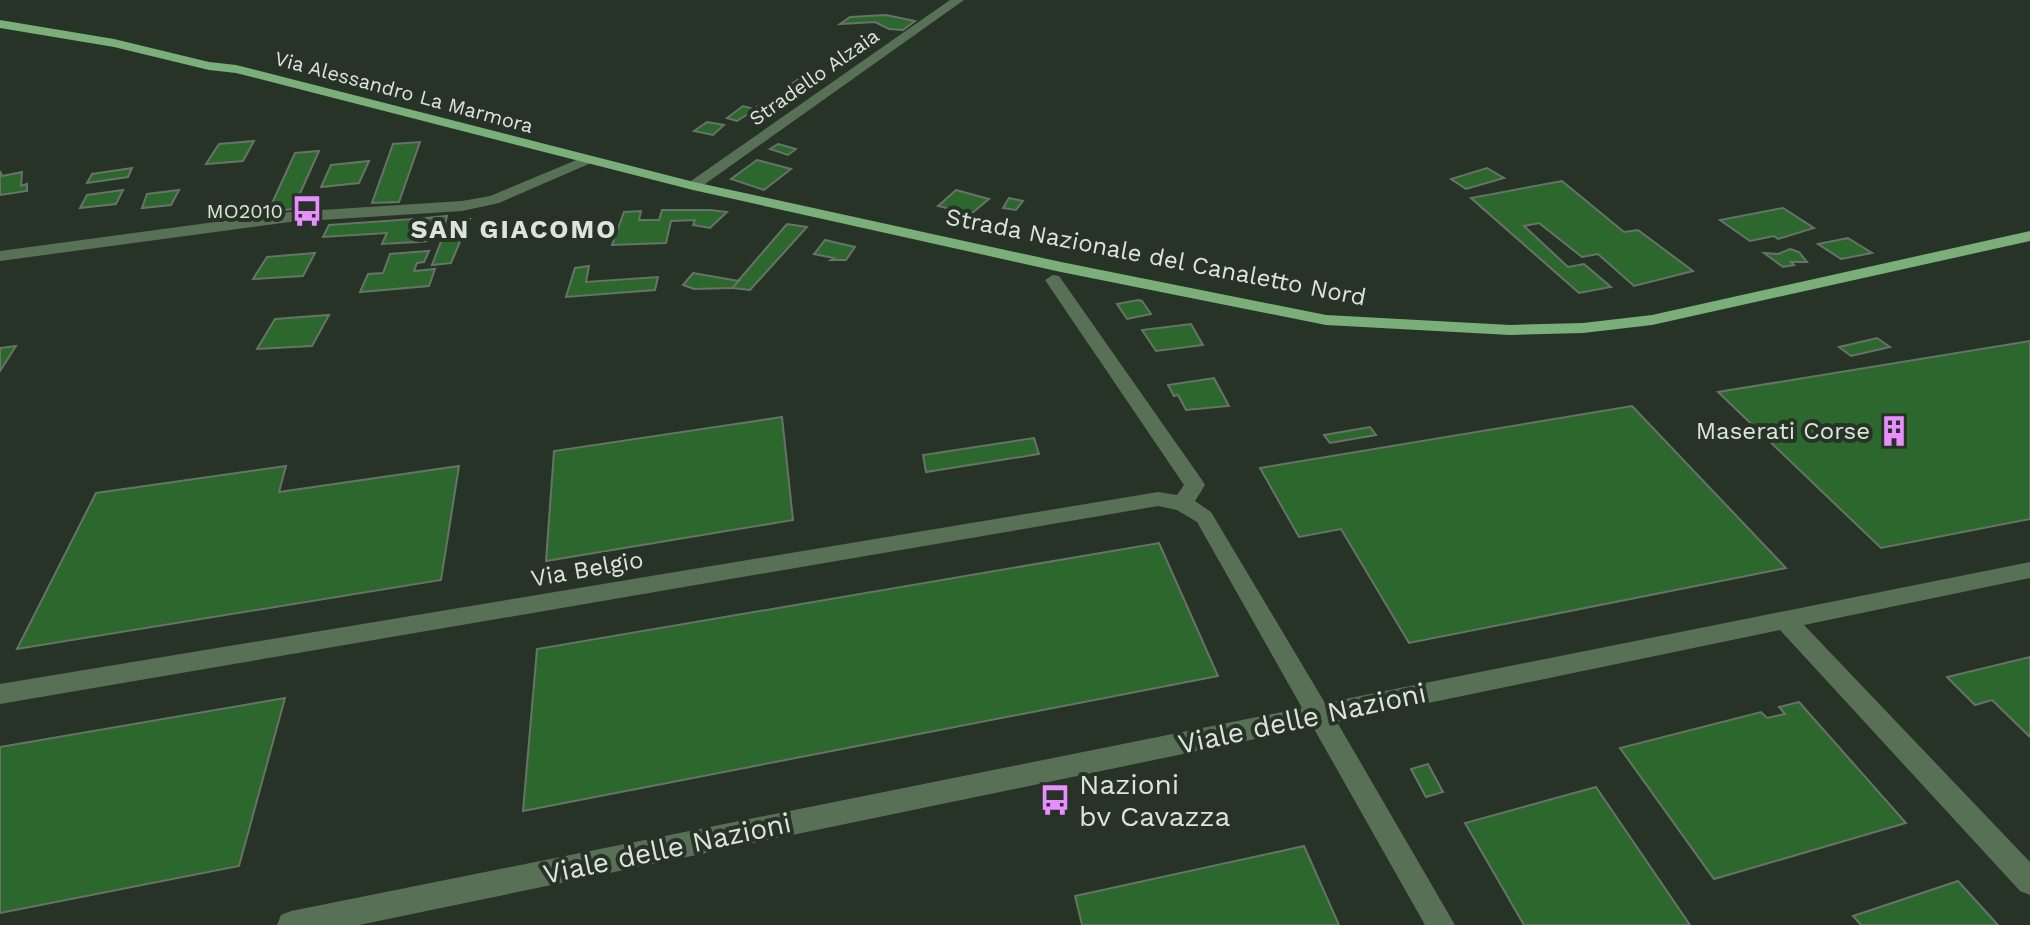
<svg xmlns="http://www.w3.org/2000/svg" width="2030" height="925" font-family="'Work Sans',sans-serif">
	<style>
		.building { fill: #2c682d; stroke: #667366; stroke-width: 2 }
		.lines { fill: none; stroke-linecap: round; stroke-linejoin: round }
		.minor { fill: #577056; fill-rule: evenodd }
		.major { fill: #7baf7a; fill-rule: evenodd }
		.labels { text-anchor: middle; stroke-width: 8; stroke-linejoin: round; paint-order: stroke }
		.far-street-label { font-size: 20px; fill: #dce4dc; stroke: #283328 }
		.far-poi-label { font-size: 20px; fill: #dce4dc; stroke: #283328; text-anchor: end }
		.street-label { font-size: 24px; fill: #dce4dc; stroke: #283328 }
		.poi-label { font-size: 24px; fill: #dce4dc; stroke: #283328; text-anchor: end }
		.far-district-label { font-size: 26px; font-weight: bold; letter-spacing: 2px; fill: #dce4dc; stroke: #283328 }
		.near-street-label { font-size: 28px; fill: #dce4dc; stroke: #283328 }
		.near-poi-label { font-size: 28px; fill: #dce4dc; stroke: #283328; text-anchor: start }
	</style>
	<rect width="100%" height="100%" fill="#283328"/>
	<g class="building">
		<path d="M886,15L915,21L903,30L889,29L875,22L840,24L850,17Z"/>
		<path d="M808,73L826,77L807,87L793,83Z"/>
		<path d="M761,104L781,109L768,119L748,114L737,121L727,118L743,106L754,109Z"/>
		<path d="M707,122L724,125L713,135L694,131Z"/>
		<path d="M254,141L243,161L206,164L219,144Z"/>
		<path d="M420,142L399,202L372,203L393,144Z"/>
		<path d="M778,144L796,149L788,155L770,149Z"/>
		<path d="M319,151L293,209L268,212L295,153Z"/>
		<path d="M757,160L791,169L764,190L731,179Z"/>
		<path d="M369,161L359,183L321,187L331,165Z"/>
		<path d="M132,168L128,177L87,183L92,174Z"/>
		<path d="M1487,168L1504,178L1466,189L1451,179Z"/>
		<path d="M0,171L2,176L22,172L21,186L27,184V191L0,195Z"/>
		<path d="M1562,181L1624,232L1638,230L1693,271L1634,286L1598,254L1582,257L1539,223L1524,226L1568,267L1584,264L1611,287L1579,293L1471,198Z"/>
		<path d="M123,190L116,204L80,208L87,195Z"/>
		<path d="M179,190L171,205L142,208L147,194Z"/>
		<path d="M956,190L989,199L971,214L938,206Z"/>
		<path d="M1009,198L1023,201L1016,210L1003,208Z"/>
		<path d="M1783,208L1814,228L1778,239L1774,236L1750,241L1720,220Z"/>
		<path d="M662,210H710L727,212L710,228L693,225L695,220L671,221L666,243L612,245L624,212L641,211L639,220H659Z"/>
		<path d="M447,216L446,221L470,219L466,229L430,230L427,241L417,242L427,218Z"/>
		<path d="M427,218L417,242L382,244L387,233L323,237L329,225Z"/>
		<path d="M787,224L807,227L750,290L732,288Z"/>
		<path d="M462,237L451,263L432,265L442,239Z"/>
		<path d="M1848,238L1872,253L1841,259L1818,244Z"/>
		<path d="M825,240L855,247L846,260H831L834,258L814,254Z"/>
		<path d="M1790,249L1799,252L1807,262H1791L1794,265L1783,267L1764,253L1778,254Z"/>
		<path d="M429,251L424,262L417,263L414,271L435,269L429,286L360,292L368,274L383,273L390,254Z"/>
		<path d="M315,253L303,276L253,279L267,257Z"/>
		<path d="M589,266L586,282L658,277L655,290L566,297L575,268Z"/>
		<path d="M693,273L733,280L739,281L732,288L694,289L683,285Z"/>
		<path d="M1138,300L1142,301L1151,314L1127,319L1117,304Z"/>
		<path d="M329,315L312,346L257,349L275,319Z"/>
		<path d="M1191,324L1203,345L1156,351L1142,330Z"/>
		<path d="M1877,338L1890,347L1851,356L1839,347Z"/>
		<path d="M2030,341V519L1881,548L1718,392Z"/>
		<path d="M16,346L0,371V348Z"/>
		<path d="M1214,378L1229,406L1186,410L1178,395L1174,396L1168,385Z"/>
		<path d="M1632,406L1786,568L1409,643L1341,529L1299,537L1260,468Z"/>
		<path d="M782,417L793,520L546,561L554,451Z"/>
		<path d="M1370,427L1376,435L1330,443L1324,435Z"/>
		<path d="M1034,438L1039,454L926,472L923,455Z"/>
		<path d="M286,466L279,492L459,466L441,580L17,649L96,493Z"/>
		<path d="M1159,543L1218,676L523,811L537,649Z"/>
		<path d="M2030,657V737L1992,700L1975,705L1947,677Z"/>
		<path d="M285,698L239,866L0,913V747Z"/>
		<path d="M1799,702L1906,823L1714,879L1620,748L1761,712L1767,718L1785,714L1779,707Z"/>
		<path d="M1428,764L1443,792L1426,797L1411,769Z"/>
		<path d="M1596,787L1690,925H1524L1465,823Z"/>
		<path d="M1304,846L1339,925H1082L1075,896Z"/>
		<path d="M1958,881L1998,925H1861L1853,916Z"/>
	</g>
	<g class="lines">
		<g class="minor">
			<path d="M950,0H964L698,189H688V183Z"/>
			<path d="M586,156L593,160L591,163L499,203L462,211L290,222L0,261V251L290,212L462,201L490,196Z"/>
			<path d="M1053,275L1059,276L1202,480L1205,485L1195,501L1211,512L1325,703L2030,562V578L1804,625L2030,862V895L2020,891L1780,630L1337,722L1455,925H1425L1313,727L359,925H277L281,915L291,911L1302,708L1197,522L1177,510L1158,506L0,704V684L1158,492L1177,495L1184,485L1045,280Z"/>
		</g>
		<path class="major" d="M0,20L114,39L209,62L236,65L694,182L1061,262L1326,315L1510,325L1583,323L1652,315L2030,231V241L1652,325L1583,333L1510,335L1326,325L1061,272L693,190L236,73L209,70L114,47L0,28Z"/>
	</g>
	<defs>
		<symbol id="bus-bare" viewBox="-9 -9 18 18"><path d="M-5-6H5V4H4V6H2V4H-2V6H-4V4H-5ZM-3.5-4V0h7V-4ZM-3.5 1.2v1.5H-2V1.2ZM2 1.2v1.5H3.5V1.2Z" fill="#e98efe" stroke="#283328" stroke-width="2.5" paint-order="stroke"/></symbol>
		<symbol id="building-bare" viewBox="-9 -9 18 18"><path d="M-4-6H4V6H1V3H-1V6H-4ZM-2.5-4.3h1.7v1.8h-1.7ZM.8-4.3h1.7v1.8H.8ZM-2.5-1h1.7V.8h-1.7ZM.8-1h1.7V.8H.8Z" fill="#e98efe" stroke="#283328" stroke-width="2.5" paint-order="stroke"/></symbol>
	</defs>
	<g fill-rule="evenodd">
		<use href="#bus-bare" x="285" y="189" width="44" height="44"/>
		<use href="#building-bare" x="1872" y="409" width="44" height="44"/>
		<use href="#bus-bare" x="1033" y="778" width="44" height="44"/>
	</g>
	<g class="labels">
		<g class="far-street-label">
			<text transform="translate(814 77) rotate(-35)" y="7">Stradello Alzaia</text>
			<text transform="translate(404 92) rotate(15)" y="7">Via Alessandro La Marmora</text>
		</g>
		<g class="far-poi-label">
			<text x="283" y="218">MO2010</text>
		</g>
		<g class="street-label">
			<text transform="translate(1156 257) rotate(11)" y="8">Strada Nazionale del Canaletto Nord</text>
			<text transform="translate(587 569) rotate(-10)" y="8">Via Belgio</text>
		</g>
		<g class="poi-label">
			<text x="1870" y="439">Maserati Corse</text>
		</g>
		<g class="far-district-label">
			<text x="514" y="238">SAN GIACOMO</text>
		</g>
		<g class="near-street-label">
			<text transform="translate(1302 718) rotate(-12)" y="10">Viale delle Nazioni</text>
			<text transform="translate(667 848) rotate(-12)" y="10">Viale delle Nazioni</text>
		</g>
		<g class="near-poi-label">
			<text x="1079" y="794">Nazioni<tspan x="1079" dy="32">bv Cavazza</tspan></text>
		</g>
	</g>
</svg>
